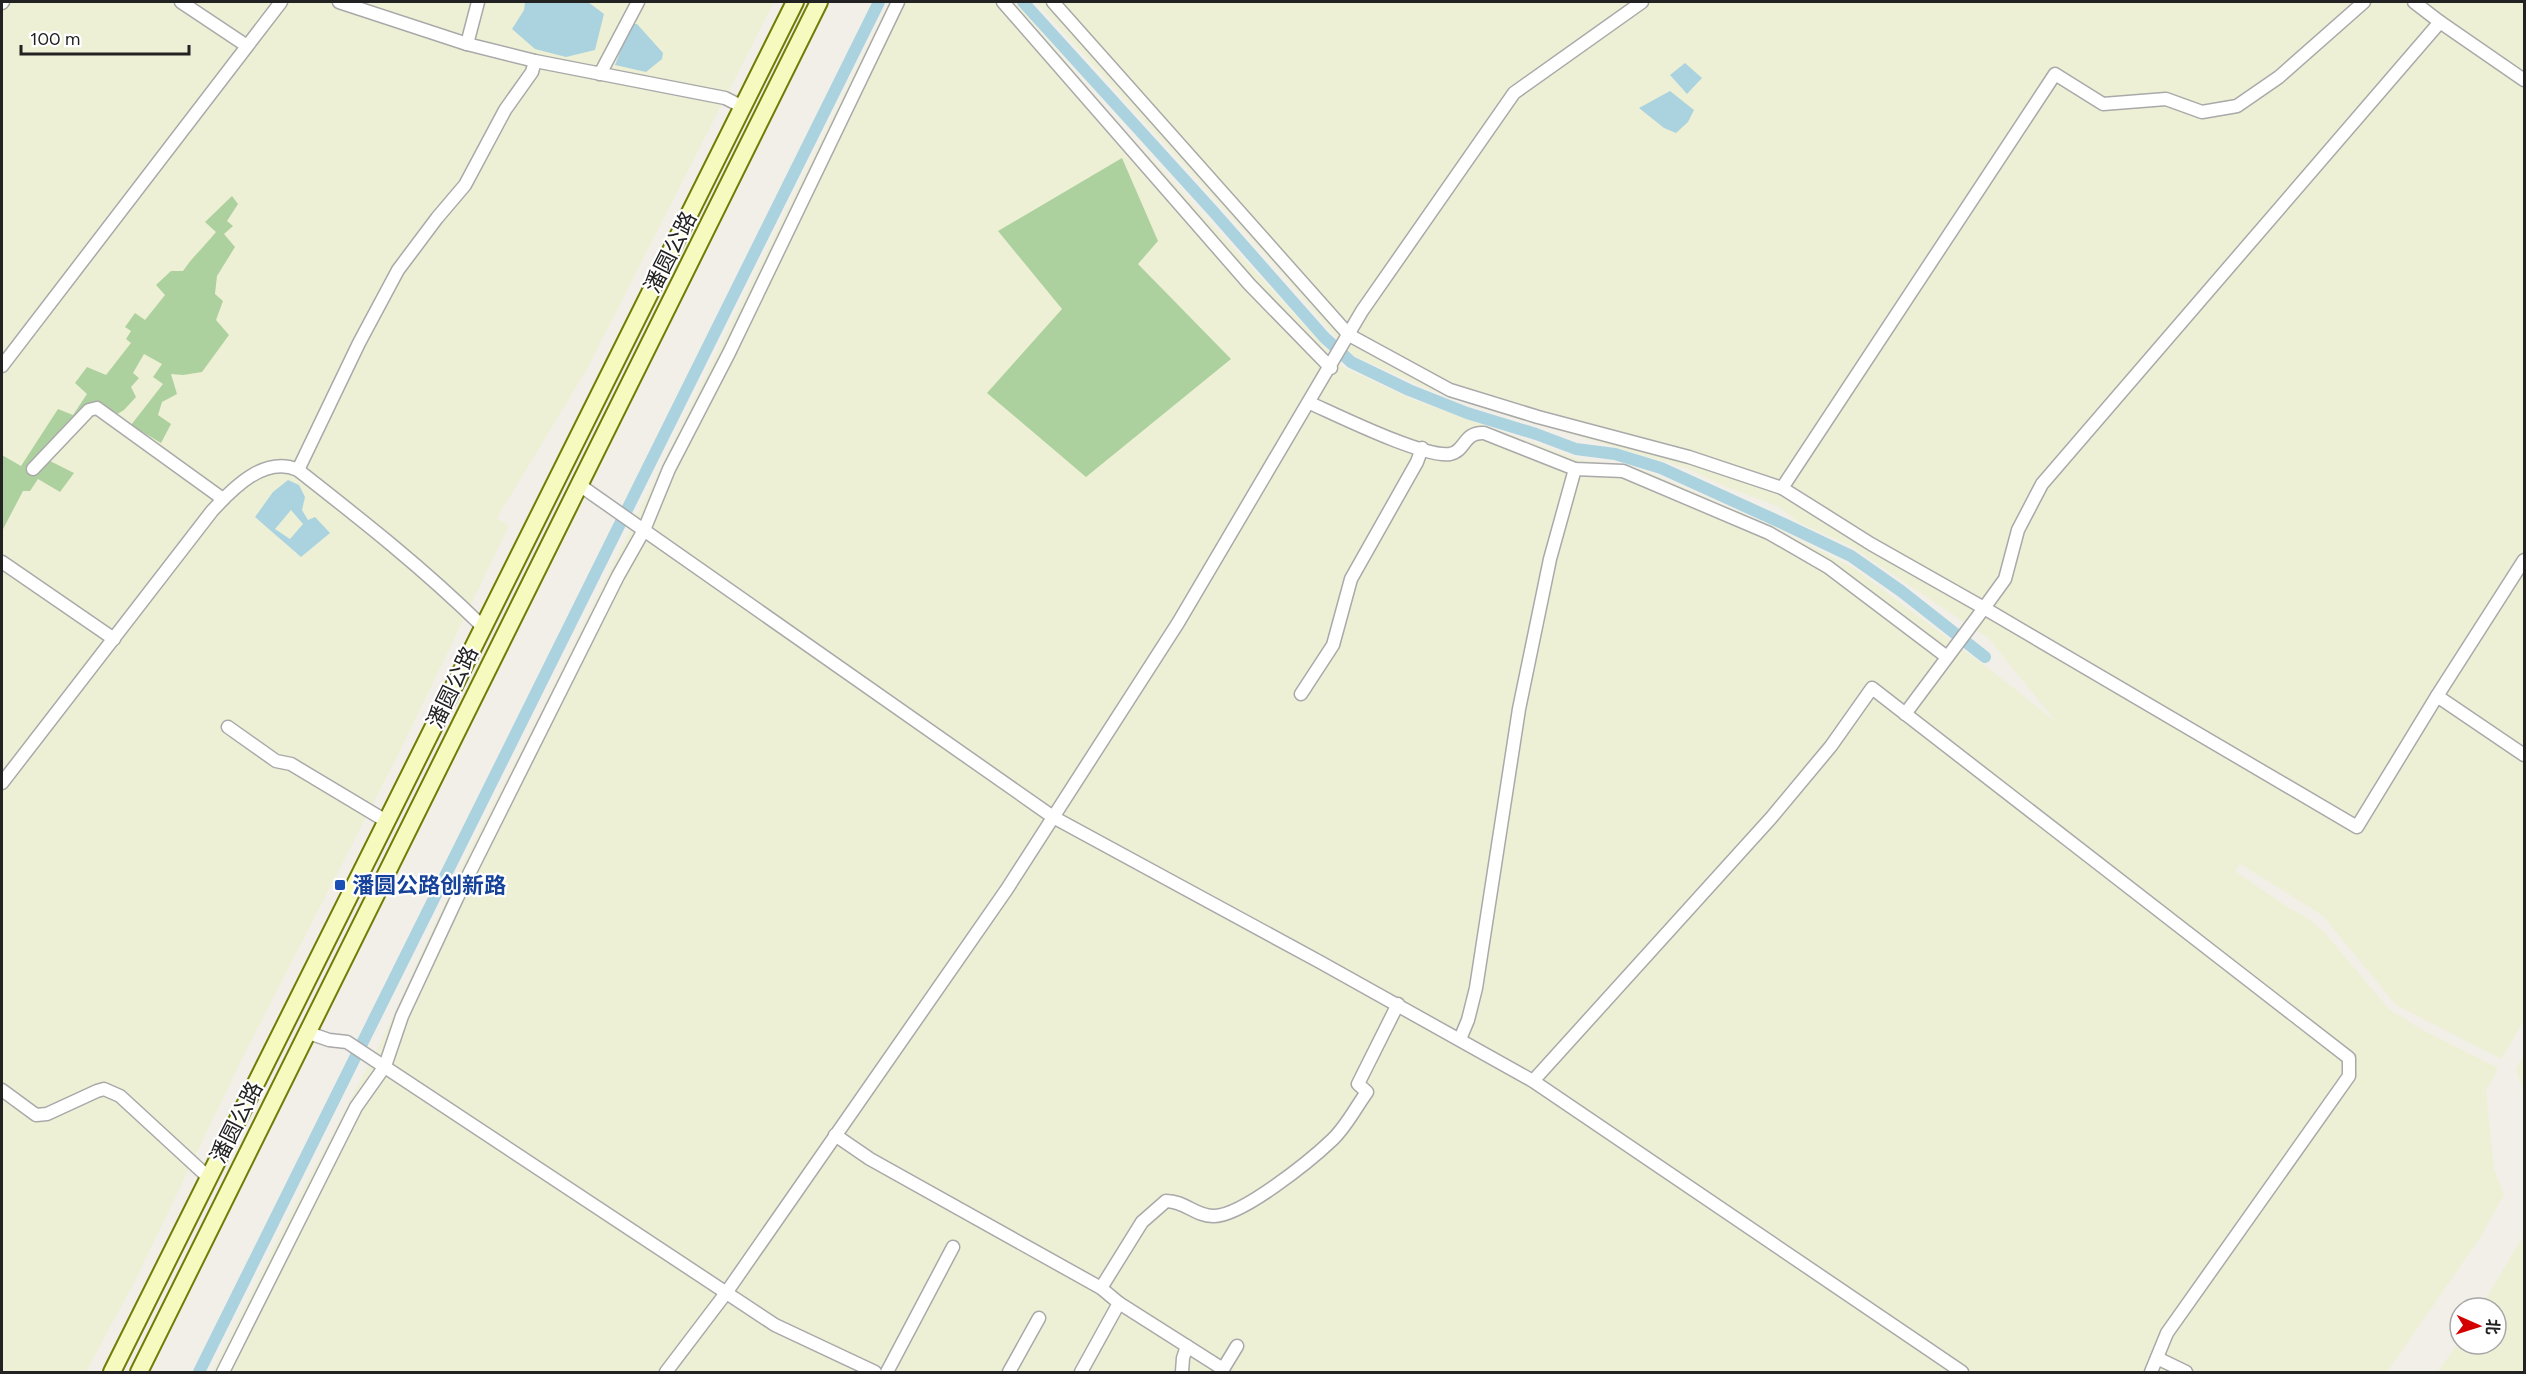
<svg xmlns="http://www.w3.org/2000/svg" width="2526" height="1374" font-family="Figtree,'Noto Sans SC',sans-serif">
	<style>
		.farmland { fill: #eef0d5 }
		.forest { fill: #add19e }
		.water { fill: #aad3df; fill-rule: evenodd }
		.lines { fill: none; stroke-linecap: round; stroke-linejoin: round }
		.canal { stroke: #aad3df; stroke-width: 12 }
		.street-casing { stroke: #a9a9a9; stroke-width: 15 }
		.secondary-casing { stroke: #707d05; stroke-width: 20 }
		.street { stroke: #fff; stroke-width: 12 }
		.secondary { stroke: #f7fabf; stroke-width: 16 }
		.transit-dot { fill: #1a4fb4; stroke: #fff; stroke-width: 2 }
		.labels { text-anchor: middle; stroke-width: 4.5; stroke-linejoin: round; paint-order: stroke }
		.street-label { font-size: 22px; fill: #222; stroke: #fff }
		.transit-label { font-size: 22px; font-weight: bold; fill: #164399; stroke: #fff; text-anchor: start }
	</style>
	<rect width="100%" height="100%" fill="#f2efe9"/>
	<g class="farmland">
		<path d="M2,2H774L587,369L497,518L509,526L399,753L244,1055L135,1281L86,1372H2Z"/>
		<path d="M889,2H1015L1123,128L1343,367L1412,399L1578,459L1643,470L1770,525L1854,568L2001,678L2057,723L1988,638L1850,546L1798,522L1777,506L1726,487L1686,468L1488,410L1437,393L1350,354L1280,271L1036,2H2524V1021L2501,1059L2396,1005L2322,915L2240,864L2235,871L2289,908L2308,918L2325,933L2389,1009L2419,1028L2498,1068L2486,1092L2494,1169L2504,1195L2480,1238L2387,1372H212L292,1210L383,1038L455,879L536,721Z"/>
		<path d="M2524,1054V1095L2516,1069Z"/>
		<path d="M2524,1235V1372H2437L2460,1341V1344H2496V1308H2480Z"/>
	</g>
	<g class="forest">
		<path d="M1122,158L1158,241L1138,264L1231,359L1086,477L987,393L1062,309L998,231Z"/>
		<path d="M232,196L238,204L227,221L233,226L224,234L235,247L217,276L215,294L223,301L216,320L229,335L202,372L183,375L171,374L177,394L162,402L158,415L171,424L161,443L131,425L163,384L153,377L162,364L144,354L133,373L139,378L131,387L136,397L124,410L109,419L91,411L68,422L38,455L74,473L60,492L38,479L30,491H23L2,531V455L21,466L58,409L73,415L87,394L75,383L87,367L106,375L131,343L126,339L131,331L125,327L135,313L145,320L165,295L156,285L171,271H183C193,256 205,246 216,232L205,222Z"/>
	</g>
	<g class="water">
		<path d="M525,2H588L604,14L595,50L566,57L535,49L512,29L524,10Z"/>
		<path d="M631,24H637L663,53L662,59L646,72L615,65Z"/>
		<path d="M1685,63L1702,78L1687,94L1670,75Z"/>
		<path d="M1670,91L1694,110L1688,122L1676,133L1664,128L1639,108Z"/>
		<path d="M288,480L299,485L305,497L302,510L308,520L315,517L330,533L301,557L255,517L273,492ZM291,510L303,524L290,539L275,529Z"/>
	</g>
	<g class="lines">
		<g class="canal">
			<path d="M1023,2L1212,210L1324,337L1351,362L1409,390L1467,413L1536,434L1576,449L1615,454L1661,468L1784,524L1851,556L1901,591L1985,657"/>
			<path d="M199,1372L879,2"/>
		</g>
		<defs>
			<g id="street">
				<path d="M181,2L247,46"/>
				<path d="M339,2L467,44L535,61L725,98L743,107"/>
				<path d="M1003,2L1250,285L1331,368"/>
				<path d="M1053,2L1349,335L1450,390L1538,417L1689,457L1782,488L1871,544L1984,608L2005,579L2018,530L2042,484L2440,22L2524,80"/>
				<path d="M2414,2L2440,22"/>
				<path d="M2,3L3,2"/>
				<path d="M467,44L478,2"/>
				<path d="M600,74L638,2"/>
				<path d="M2,366L281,2"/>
				<path d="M1310,403C1337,415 1424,458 1450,454C1466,451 1463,432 1484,433L1575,469L1623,471L1769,533L1828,567L1947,657"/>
				<path d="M33,469L89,410L97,408L223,499"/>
				<path d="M298,470L359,343L398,270L437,218L465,185L505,110L532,72L535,61"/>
				<path d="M578,484L1053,817L1320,962L1533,1081L1962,1372"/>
				<path d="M1782,488L2055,74L2103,104L2166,99L2202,112L2237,106L2279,77L2364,2"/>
				<path d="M2,562L114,639"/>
				<path d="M1301,694L1333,645L1351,579L1417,462L1422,448"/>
				<path d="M2437,696L2524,755"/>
				<path d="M1905,714L1984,608L2357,827L2437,696L2524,560"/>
				<path d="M228,727L276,761L291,764L386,821"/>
				<path d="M2,783L212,511C233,488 265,455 298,470C363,521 423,568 482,626"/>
				<path d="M306,1032L329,1040L347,1042L775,1325L875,1372"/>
				<path d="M1460,1039L1468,1020L1476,988L1519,709L1550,559L1575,469"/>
				<path d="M1533,1081L1771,818L1831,746L1872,688L2349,1058V1076L2167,1333L2151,1372"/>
				<path d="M2,1090L36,1115L47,1114L97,1091L104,1089L120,1096L208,1177"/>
				<path d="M835,1135L870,1159L1101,1288L1119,1303L1081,1372"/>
				<path d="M1101,1288L1142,1222L1166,1201C1185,1201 1195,1216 1213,1216C1241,1217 1311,1160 1332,1140C1346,1127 1356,1107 1367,1092L1358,1084L1398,1004"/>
				<path d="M1119,1303L1223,1369L1237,1346"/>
				<path d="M2157,1358L2186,1372"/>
				<path d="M223,1372L356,1107L385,1066L402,1016L457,898L618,576L644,530L669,469L729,353L898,2"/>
				<path d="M666,1372L726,1293L1007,889L1178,623L1362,311L1514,93L1642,2"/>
				<path d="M887,1372L953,1247"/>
				<path d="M1009,1372L1039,1318"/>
				<path d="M1182,1372L1183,1358L1187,1346"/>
			</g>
			<g id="secondary">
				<path d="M112,1372L795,2"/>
				<path d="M139,1372L819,2"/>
			</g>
		</defs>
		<use href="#street" class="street-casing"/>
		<use href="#secondary" class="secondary-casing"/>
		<use href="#street" class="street"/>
		<use href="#secondary" class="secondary"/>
	</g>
	<rect class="transit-dot" x="334" y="879" width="12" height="12" rx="3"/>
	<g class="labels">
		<g class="street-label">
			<text transform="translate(670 252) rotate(-63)" y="8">潘圆公路</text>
			<text transform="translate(452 687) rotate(-64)" y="8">潘圆公路</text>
			<text transform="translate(236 1122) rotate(-63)" y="8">潘圆公路</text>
		</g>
		<g class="transit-label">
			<text x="352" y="893">潘圆公路创新路</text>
		</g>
	</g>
	<rect width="2526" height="1374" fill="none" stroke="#222222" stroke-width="6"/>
	<g transform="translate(2478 1326) rotate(93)"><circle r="28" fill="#ffffff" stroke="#a7a7a7" stroke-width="1.5"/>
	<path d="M0-4.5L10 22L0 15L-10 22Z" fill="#d40000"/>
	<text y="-9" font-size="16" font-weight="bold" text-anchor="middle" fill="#222222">北</text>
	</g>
	<path d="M21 45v9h168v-9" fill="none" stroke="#222222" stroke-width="3"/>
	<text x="30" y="45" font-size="18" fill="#222222" stroke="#ffffff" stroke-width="4.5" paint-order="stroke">100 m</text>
</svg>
